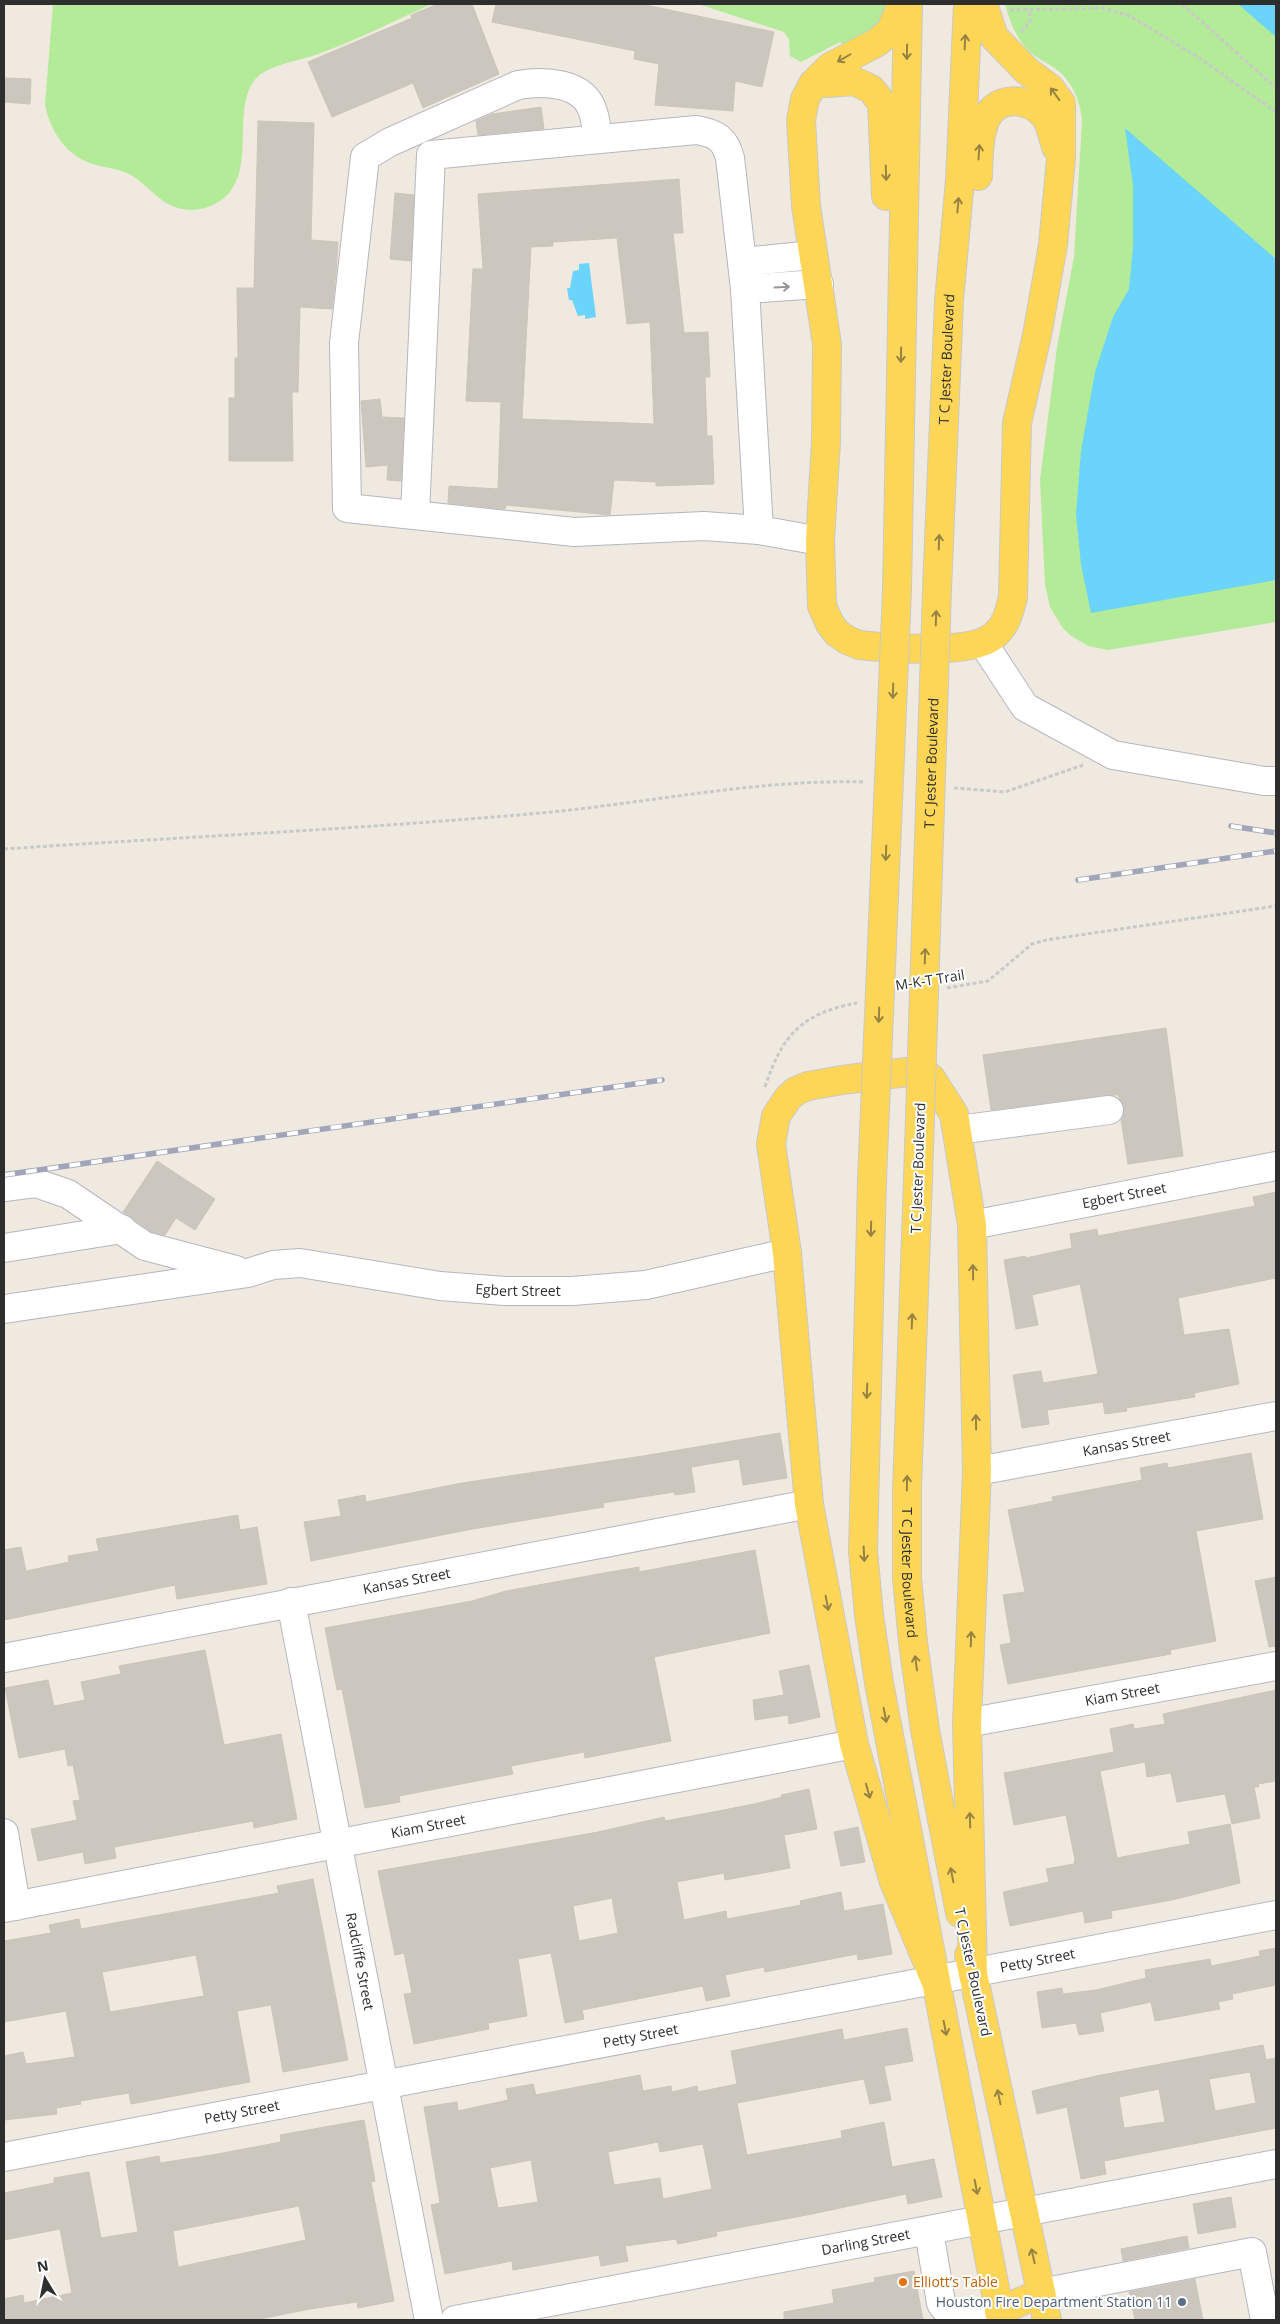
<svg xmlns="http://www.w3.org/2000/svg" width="1280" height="2324" font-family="'Open Sans',sans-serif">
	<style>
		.green { fill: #b4eb98 }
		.water { fill: #6bd4fa }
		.building { fill: #cbc7be; stroke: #ccc5b8; fill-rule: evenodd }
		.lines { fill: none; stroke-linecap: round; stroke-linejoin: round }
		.minor-casing { stroke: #b4b6c2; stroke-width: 30 }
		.major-casing { stroke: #c9c9c9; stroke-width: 30 }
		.path { stroke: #c9c9c9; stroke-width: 3; stroke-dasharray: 4 2.5; stroke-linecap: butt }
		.minor { stroke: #fff; stroke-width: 28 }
		.major { stroke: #fed657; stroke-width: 28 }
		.rail-casing { stroke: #a1a5ba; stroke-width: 5.5 }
		.rail { stroke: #fff; stroke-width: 4; stroke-dasharray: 11; stroke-linecap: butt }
		.major-bridge-casing { stroke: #c9c9c9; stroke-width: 30; stroke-linecap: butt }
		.major-bridge { stroke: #fed657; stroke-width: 28 }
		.oneway { stroke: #968242 }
		.oneway2 { stroke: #969696 }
		.food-dot { fill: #e8710a; stroke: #fff; stroke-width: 2 }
		.service-dot { fill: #5c6f8a; stroke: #fff; stroke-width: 2 }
		.labels { text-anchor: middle; stroke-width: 4; stroke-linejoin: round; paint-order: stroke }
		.street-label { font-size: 14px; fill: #2e2e2e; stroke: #fff }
		.food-label { font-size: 14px; fill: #c56008; stroke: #fff; text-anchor: start }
		.service-label { font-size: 14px; fill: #4e5e75; stroke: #fff; text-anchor: end }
	</style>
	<rect width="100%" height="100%" fill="#f0e9e0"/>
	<g class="green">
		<path d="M53,4H432C394,21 357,40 318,54C299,61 277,63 261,74C230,97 254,158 232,189C218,209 190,216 168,204C154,196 144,182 129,174C119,169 107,168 96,165C67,157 51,133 45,105Z"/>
		<path d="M698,4H890C879,29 868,33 844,45L840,42L801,62L790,56L789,39L784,32Z"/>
		<path d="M1005,4H1276V622L1108,650L1088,646L1070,635L1062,627L1050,607L1045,585L1040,480L1057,347L1074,257L1082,120C1080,100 1072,81 1056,69C1047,63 1038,59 1030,52C1016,39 1010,22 1005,4Z"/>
	</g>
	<g class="water">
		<path d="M1238,4H1276V37Z"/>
		<path d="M1125,128L1276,259V580L1091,613L1081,565L1076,514L1081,451L1095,372L1113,317L1129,289L1133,246V186Z"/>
		<path d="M589,263L596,317L585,319V315L578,316L572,300H569L567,288H570L573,271L579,270V264Z"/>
	</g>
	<g class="building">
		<path d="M438,4H472L499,74L423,108L413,83L332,117L308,62L412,18L411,15Z"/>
		<path d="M496,4H641L774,32L762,87L735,81L733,111L655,105L659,64L634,59L635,51L492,22Z"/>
		<path d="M4,78L31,79L30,104L4,102Z"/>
		<path d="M541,107L544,129L478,135L476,121L492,114Z"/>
		<path d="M258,121L314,123L311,240L338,242L336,273L332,309L300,307L298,392H292L293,461H229V398H235V358H238L237,288H254Z"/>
		<path d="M679,179L683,233H673L684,333L708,332L710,377H705L707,436H712L714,484L656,486V482L614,480L610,515L506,505L505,509L448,503L449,486L498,489L501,402L466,401L473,269H483L478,194ZM617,238L627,324L650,322L654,424L522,419L531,247L553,246V242Z"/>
		<path d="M395,193L414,195L411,261L390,259Z"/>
		<path d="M380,399L382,417L404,418L401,481L387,480L388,465L366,467L361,401Z"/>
		<path d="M1166,1028L1183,1156L1128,1164L1121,1119L1124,1107L1118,1095H1107L991,1110L983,1055Z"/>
		<path d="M157,1161L215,1199L195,1230L176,1218L165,1235L152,1232L123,1212Z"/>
		<path d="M1276,1192V1278L1178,1298L1184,1335L1229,1329L1239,1384L1194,1393L1195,1397L1126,1408L1127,1411L1105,1414L1103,1402L1047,1410L1049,1424L1022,1428L1013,1375L1041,1371L1043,1383L1098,1374L1080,1284L1032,1295L1038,1325L1016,1329L1004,1260L1025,1256L1026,1258L1072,1248L1070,1234L1097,1229L1098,1236L1255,1206L1253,1197Z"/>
		<path d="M780,1433L787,1478L743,1485L739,1459L691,1467L695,1492L675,1495L674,1492L603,1503L604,1507L467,1530L311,1561L304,1522L341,1516L338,1500L365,1495L366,1502L462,1483L643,1456Z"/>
		<path d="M1251,1453L1263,1519L1196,1531L1216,1641L1170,1650L1171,1654L1008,1684L1000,1645L1011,1643L1003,1595L1025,1592L1008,1510L1053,1501L1052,1497L1142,1480L1140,1468L1167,1463L1168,1468Z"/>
		<path d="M238,1515L240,1530L257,1527L267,1584L177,1599L175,1585L4,1620V1550L21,1547L26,1571L69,1562L68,1556L99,1551L96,1539Z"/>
		<path d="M755,1550L770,1633L654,1657L671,1741L585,1758L584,1752L511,1766L513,1774L399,1796L400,1802L365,1808L342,1689L337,1690L325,1628L472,1601L506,1591L593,1575L639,1567V1572Z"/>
		<path d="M1276,1577V1646L1269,1647L1255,1581Z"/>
		<path d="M205,1650L224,1745L281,1734L297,1819L254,1828L253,1821L114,1847L116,1858L85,1864L83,1852L38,1861L31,1829L77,1820L73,1801L80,1800L73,1765L68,1766L65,1749L19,1758L5,1688L48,1680L54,1706L85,1700L81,1682L121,1674L119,1666Z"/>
		<path d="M809,1665L820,1717L789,1724L788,1715L755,1720L753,1700L784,1695L779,1671Z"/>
		<path d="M1276,1690V1781L1258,1784L1259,1787H1254L1260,1818L1232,1824L1225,1794L1177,1802L1171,1773L1147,1777L1145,1762L1100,1771L1117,1858L1190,1844L1188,1832L1230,1824L1240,1883L1172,1900L1111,1911L1112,1918L1085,1923L1083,1911L1010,1926L1003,1892L1049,1882L1046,1869L1074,1864L1075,1860L1066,1815L1014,1825L1004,1773L1114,1752L1110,1729L1133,1724L1134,1729L1165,1724L1163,1714Z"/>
		<path d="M809,1789L817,1829L784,1835L790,1868L725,1880L724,1873L677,1882L684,1920L726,1911L727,1919L801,1905L800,1901L841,1892L844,1911L883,1904L892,1954L858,1960L857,1954L765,1972L764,1967L725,1975L730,1996L706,2001L703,1986L582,2010L584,2019L565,2023L551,1953L518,1959L527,2016L488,2023L489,2029L414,2044L404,1994L412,1993L404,1953L395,1955L378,1871L598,1832L664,1817L665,1821L708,1813L754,1804L782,1797L781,1795ZM612,1898L618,1933L579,1941L573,1906Z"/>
		<path d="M858,1827L865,1862L841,1866L834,1832Z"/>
		<path d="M313,1879L348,2060L283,2072L271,2005L237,2011L250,2082L131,2104L129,2093L80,2101L81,2104L56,2108L57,2114L4,2120V2056L23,2052L26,2064L75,2057L66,2011L4,2022V1941L51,1933L49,1925L79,1919L81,1929L279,1893L277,1886ZM196,1955L204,1996L110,2012L102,1972Z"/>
		<path d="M1276,1948V1985L1232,1994L1233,1999L1218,2002L1220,2009L1155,2021L1151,2002L1100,2013L1104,2031L1079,2035L1076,2023L1042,2028L1037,1992L1062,1988L1063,1994L1096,1990L1146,1978L1145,1970L1210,1959L1211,1966L1260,1956L1259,1951Z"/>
		<path d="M907,2028L913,2061L884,2066L891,2100L870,2104L864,2079L737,2103L747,2155L842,2138L841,2131L884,2122L892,2167L934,2159L942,2197L908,2204L906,2194L812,2214L716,2232L717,2236L678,2244L676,2239L625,2246L628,2261L601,2266L599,2255L513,2270L512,2261L445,2274L431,2205L440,2203L424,2107L457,2102L458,2111L508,2100L506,2089L533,2084L536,2095L640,2075L643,2091L671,2086L672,2092L697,2086L698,2092L737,2084L731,2051L842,2029L844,2040ZM658,2142L660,2152L703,2144L712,2189L663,2199L660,2178L614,2185L608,2152ZM531,2160L538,2202L498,2208L490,2168Z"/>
		<path d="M1263,2045L1266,2060L1276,2058V2128L1104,2161L1106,2174L1081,2179L1067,2107L1037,2114L1032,2091L1096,2076ZM1250,2072L1256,2103L1215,2111L1209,2079ZM1159,2089L1165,2122L1124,2128L1119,2097Z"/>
		<path d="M364,2120L375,2181L371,2182L394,2301L358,2308L357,2302L310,2309L255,2320H4V2299L23,2295L24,2303L72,2293L60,2229L4,2240V2193L54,2183V2178L89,2172L101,2238L138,2232L126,2162L159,2156L160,2163L212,2155L281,2142L280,2135ZM299,2206L306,2240L178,2267L173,2231Z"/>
		<path d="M1231,2197L1236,2227L1198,2234L1193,2204Z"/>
		<path d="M1187,2236L1189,2248L1123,2261L1121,2249Z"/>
		<path d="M914,2271L923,2320H784V2312L834,2303L832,2290L875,2282L874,2278Z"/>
		<path d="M1195,2279L1203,2320H1135L1129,2292Z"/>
	</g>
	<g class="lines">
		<defs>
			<g id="minor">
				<path d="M742,262L813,255"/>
				<path d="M745,289L819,284"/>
				<path d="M415,515L431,155L696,130C715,133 725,138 730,158L745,289L759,530L704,526L574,532L347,508L344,343L365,157L390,142L518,85C543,81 584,81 593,112C596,120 596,130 598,139"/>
				<path d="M759,530L820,541"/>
				<path d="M983,643L1025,707L1113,755L1264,781H1276"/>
				<path d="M958,1130L1109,1110"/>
				<path d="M4,1187L36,1183L68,1194L145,1246L236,1270"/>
				<path id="s1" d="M972,1225L1276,1166"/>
				<path d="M4,1248L122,1229"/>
				<path id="s2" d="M4,1309L248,1273L273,1265L300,1263L440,1286L505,1291H573L646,1285L787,1253"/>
				<path id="s3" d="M977,1471L1276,1416"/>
				<path id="s4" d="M291,1602L429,2320"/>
				<path id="s5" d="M4,1658L809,1504"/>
				<path id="s6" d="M967,1723L1276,1666"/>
				<path d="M4,1833L16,1906"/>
				<path id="s7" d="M4,1908L854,1744"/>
				<path id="s8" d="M4,2157L1276,1915"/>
				<path d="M929,2231L941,2303C953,2324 979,2314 999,2311"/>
				<path d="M1041,2293L1252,2252L1265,2320"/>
				<path id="s9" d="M455,2320L1276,2164"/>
			</g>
			<g id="major">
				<path d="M902,4L890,32L876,43L830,67L813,84L805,99L801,120L806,206L827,344L826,442L820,541L822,606L830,624L837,633L847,640L859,645C889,648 969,655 992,637C1006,627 1009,613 1013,597L1017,423L1037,335L1053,245L1061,159V103L1050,88L1027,71L994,37L983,4"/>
				<path d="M813,84L854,81L871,89L882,103L886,196"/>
				<path d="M978,176C979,158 978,137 986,119C997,94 1032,97 1046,118C1051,126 1053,138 1056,147"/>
				<path d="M897,590L908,4"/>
				<path id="s10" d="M937,590L949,301L960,180L968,4"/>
				<path id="s11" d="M918,1179L907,1490V1578L913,1642L925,1730L960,1913"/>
				<path d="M872,1180L863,1551L869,1615L879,1683L1001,2320"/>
				<path d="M969,1955L1047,2320"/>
				<path d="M935,1980L894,1882L854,1744L809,1504L787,1253L771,1144L776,1116L788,1098L796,1091L808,1086L842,1080L915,1071L925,1074L931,1078L954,1114L972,1225L977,1471L967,1723L973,1973"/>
				<path d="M999,2311L1041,2293"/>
			</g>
		</defs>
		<use href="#minor" class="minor-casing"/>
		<use href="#major" class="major-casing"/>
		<g class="path">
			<path d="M1182,4L1276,88"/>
			<path d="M1010,10L1103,8L1130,16L1198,57L1276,112"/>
			<path d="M1021,32L1030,22V9"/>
			<path d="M954,788L1005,792L1083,765"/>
			<path d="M4,849C183,837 362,829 541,813C649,803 757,779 865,782"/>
			<path d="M947,988L988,981L1032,944L1046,940L1276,906"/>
			<path d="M765,1087C782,1035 802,1013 857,1003"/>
		</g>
		<use href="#minor" class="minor"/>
		<use href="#major" class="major"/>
		<defs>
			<g id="rail">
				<path d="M1231,826L1276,833"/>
				<path d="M1078,880L1276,851"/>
				<path d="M4,1175L662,1080"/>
			</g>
		</defs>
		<use href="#rail" class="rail-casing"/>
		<use href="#rail" class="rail"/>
		<defs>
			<g id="major-bridge">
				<path id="s12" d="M918,1179L937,590"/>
				<path d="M872,1180L897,590"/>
			</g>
		</defs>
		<use href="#major-bridge" class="major-bridge-casing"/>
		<use href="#major-bridge" class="major-bridge"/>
	</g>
	<defs><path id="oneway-shaft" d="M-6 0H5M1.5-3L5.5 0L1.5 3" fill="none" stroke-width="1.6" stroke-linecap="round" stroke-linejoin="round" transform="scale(1.25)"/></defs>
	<g class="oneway">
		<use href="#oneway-shaft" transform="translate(965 42) rotate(-87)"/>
		<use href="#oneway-shaft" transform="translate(907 52) rotate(91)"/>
		<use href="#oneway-shaft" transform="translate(844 58) rotate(150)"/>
		<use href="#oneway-shaft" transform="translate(1055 94) rotate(-126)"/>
		<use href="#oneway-shaft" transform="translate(979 152) rotate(-86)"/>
		<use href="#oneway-shaft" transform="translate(886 173) rotate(88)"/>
		<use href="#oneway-shaft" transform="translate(958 205) rotate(-85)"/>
		<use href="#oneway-shaft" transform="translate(901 355) rotate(91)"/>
		<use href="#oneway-shaft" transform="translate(939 542) rotate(-88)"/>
		<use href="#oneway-shaft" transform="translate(936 618) rotate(-88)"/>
		<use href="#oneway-shaft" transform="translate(893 691) rotate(92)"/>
		<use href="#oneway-shaft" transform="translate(886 853) rotate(92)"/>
		<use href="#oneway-shaft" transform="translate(925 956) rotate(-88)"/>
		<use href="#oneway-shaft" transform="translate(879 1015) rotate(92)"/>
		<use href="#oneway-shaft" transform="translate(871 1229) rotate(91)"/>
		<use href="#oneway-shaft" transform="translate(973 1272) rotate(-91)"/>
		<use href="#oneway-shaft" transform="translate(912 1321) rotate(-88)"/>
		<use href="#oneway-shaft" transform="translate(867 1391) rotate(92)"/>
		<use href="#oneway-shaft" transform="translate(976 1422) rotate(-91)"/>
		<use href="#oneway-shaft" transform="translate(907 1483) rotate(-89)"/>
		<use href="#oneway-shaft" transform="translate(864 1554) rotate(87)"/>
		<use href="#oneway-shaft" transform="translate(827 1603) rotate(79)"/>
		<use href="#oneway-shaft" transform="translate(971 1639) rotate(-88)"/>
		<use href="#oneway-shaft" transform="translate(916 1663) rotate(-98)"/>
		<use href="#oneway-shaft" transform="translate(885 1715) rotate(79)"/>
		<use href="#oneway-shaft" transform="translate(868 1791) rotate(74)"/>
		<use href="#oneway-shaft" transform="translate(970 1820) rotate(-92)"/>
		<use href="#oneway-shaft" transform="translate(952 1875) rotate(-101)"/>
		<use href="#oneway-shaft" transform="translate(945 2028) rotate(79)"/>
		<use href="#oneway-shaft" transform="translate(999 2097) rotate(-102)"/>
		<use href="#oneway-shaft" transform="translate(976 2187) rotate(79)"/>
		<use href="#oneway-shaft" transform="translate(1033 2256) rotate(-103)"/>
	</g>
	<use class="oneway2" href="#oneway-shaft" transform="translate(782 287) rotate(-3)"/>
	<circle class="food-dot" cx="903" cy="2282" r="5"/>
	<circle class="service-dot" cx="1182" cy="2302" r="5"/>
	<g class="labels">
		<g class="street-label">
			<text dy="5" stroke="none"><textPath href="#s10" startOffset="231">T C Jester Boulevard</textPath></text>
			<text dy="5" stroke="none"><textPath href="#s12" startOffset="416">T C Jester Boulevard</textPath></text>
			<text transform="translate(930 980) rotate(-9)" y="5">M-K-T Trail</text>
			<text transform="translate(918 1168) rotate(-88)" y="5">T C Jester Boulevard</text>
			<text dy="5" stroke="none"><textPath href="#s1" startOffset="155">Egbert Street</textPath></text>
			<text dy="5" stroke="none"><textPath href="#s2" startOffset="520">Egbert Street</textPath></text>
			<text dy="5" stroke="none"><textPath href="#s3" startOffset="152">Kansas Street</textPath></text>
			<text dy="5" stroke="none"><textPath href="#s11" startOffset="394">T C Jester Boulevard</textPath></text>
			<text dy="5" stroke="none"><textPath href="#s5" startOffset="410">Kansas Street</textPath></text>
			<text dy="5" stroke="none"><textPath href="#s6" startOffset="158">Kiam Street</textPath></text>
			<text dy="5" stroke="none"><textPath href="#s7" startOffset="432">Kiam Street</textPath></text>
			<text dy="5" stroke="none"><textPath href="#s8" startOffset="1052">Petty Street</textPath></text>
			<text dy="5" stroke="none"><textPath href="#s4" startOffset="366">Radcliffe Street</textPath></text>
			<text transform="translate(973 1972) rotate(78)" y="5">T C Jester Boulevard</text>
			<text dy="5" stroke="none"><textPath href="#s8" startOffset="648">Petty Street</textPath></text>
			<text dy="5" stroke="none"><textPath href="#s8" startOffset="242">Petty Street</textPath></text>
			<text dy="5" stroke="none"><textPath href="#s9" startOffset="418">Darling Street</textPath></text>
		</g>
		<g class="food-label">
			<text x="913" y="2287">Elliott’s Table</text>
		</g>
		<g class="service-label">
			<text x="1172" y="2307">Houston Fire Department Station 11</text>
		</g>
	</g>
	<rect width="1280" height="2324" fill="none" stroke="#2e2e2e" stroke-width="10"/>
	<g transform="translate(45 2279) rotate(350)" stroke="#ffffff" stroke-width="4" paint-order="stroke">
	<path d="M0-4L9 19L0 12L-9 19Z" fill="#2e2e2e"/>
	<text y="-8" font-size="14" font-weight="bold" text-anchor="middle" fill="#2e2e2e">N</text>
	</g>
</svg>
